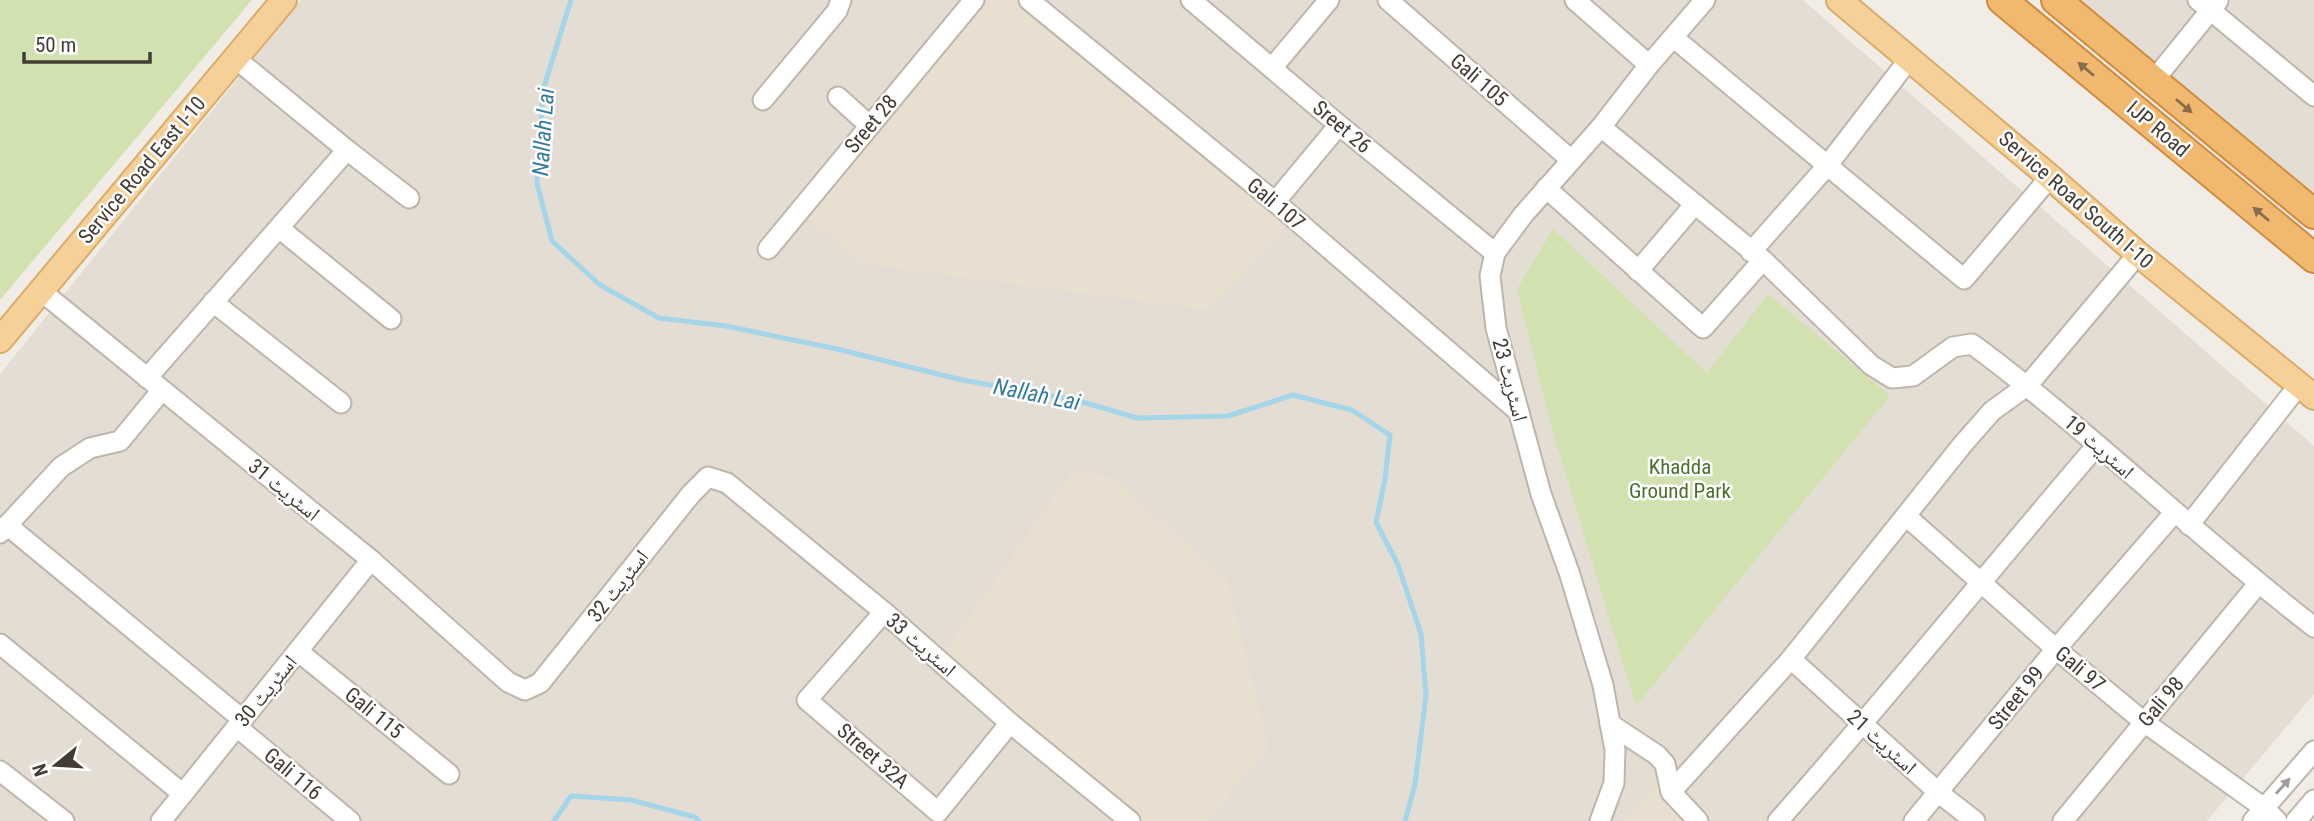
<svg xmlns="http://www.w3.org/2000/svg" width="2314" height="821" font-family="'Roboto Condensed','Noto Naskh Arabic',sans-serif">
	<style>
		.residential { fill: #e4ddd3 }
		.education { fill: #e9dfd0 }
		.green { fill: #d1e2b0 }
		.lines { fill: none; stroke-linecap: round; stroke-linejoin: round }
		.stream { stroke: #a5d5e9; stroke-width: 5 }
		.minor-casing { stroke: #beb5ab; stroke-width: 23 }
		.major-casing { stroke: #d9ac6b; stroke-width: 28 }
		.highway-casing { stroke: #cf8b40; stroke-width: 32 }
		.minor { stroke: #fff; stroke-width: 19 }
		.major { stroke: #f5d199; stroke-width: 24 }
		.highway { stroke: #f1b86f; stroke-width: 28 }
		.oneway { fill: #886e4c }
		.oneway2 { fill: #a09e9a }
		.labels { text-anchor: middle; stroke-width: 5; stroke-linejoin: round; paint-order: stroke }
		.street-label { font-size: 21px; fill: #423c35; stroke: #fff }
		.park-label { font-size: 21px; fill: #4d6f2e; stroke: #fff }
		.water-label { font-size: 23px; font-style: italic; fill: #367c9e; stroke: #fff }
	</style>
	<rect width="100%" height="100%" fill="#f1ece5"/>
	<g class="residential">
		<path d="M301,0H1803L2314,446V694L2207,821H0V374Z"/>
		<path d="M2053,0H2314V217Z"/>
	</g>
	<g class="education">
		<path d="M990,0H1021L1288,223L1209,310L863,264L805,216Z"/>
		<path d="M1073,469L1113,478L1227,579L1269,746L1208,821H1140L942,656Z"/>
		<path d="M1656,785L1697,821H1625Z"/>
	</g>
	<g class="green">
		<path d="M0,0H252L0,300Z"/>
		<path d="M1553,229L1707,373L1768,294L1890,396L1636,706L1551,426L1517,289Z"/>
	</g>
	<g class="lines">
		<g class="stream">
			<path d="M571,0L543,90L537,183L552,241L600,285L659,318L726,326L837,349L962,380L1076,400L1137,418L1228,416L1293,395L1352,410L1390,435L1385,479L1376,522L1398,565L1421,634L1426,695L1415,784L1405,821"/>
			<path d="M554,821L571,796L631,800L695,817L699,821"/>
		</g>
		<defs>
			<g id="minor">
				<path d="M1029,0L1275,202L1519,412"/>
				<path d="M1191,0L1339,125L1495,253"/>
				<path d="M1388,0L1570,159"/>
				<path d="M1575,0L1649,65"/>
				<path d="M2198,0L2314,96"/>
				<path d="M1674,38L1964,279L2050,177"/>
				<path d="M235,58L347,150"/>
				<path d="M1272,68L1329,0"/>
				<path d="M2154,80L2218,1"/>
				<path d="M838,97L870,126"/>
				<path d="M763,100L837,11L841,0"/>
				<path d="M1601,127L1763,260L1871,365L1892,378L1913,376L1953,347L1972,344C2091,432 2197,537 2314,627"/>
				<path d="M1546,188L1703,328L1763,260"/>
				<path d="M1275,202L1339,125"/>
				<path d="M279,228L391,319"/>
				<path d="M768,249L974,0"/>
				<path d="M1751,252L1827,166L1910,58"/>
				<path d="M1638,271L1695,204"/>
				<path d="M41,291L371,560L508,682L525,690L540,683L691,494L708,477L727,483L884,612L1010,723L1130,821"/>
				<path d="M213,302L341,403"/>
				<path d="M147,378L347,150L409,198"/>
				<path d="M1906,516L2056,649L2144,722L2264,808L2277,821"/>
				<path d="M7,525L243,720"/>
				<path d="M2189,525L2299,385"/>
				<path d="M0,533L61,467L90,448L120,441L162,390"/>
				<path d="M884,612L807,700L938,812L1010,723"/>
				<path d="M0,644L183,794"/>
				<path d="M299,652L449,774"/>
				<path d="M1791,659L1939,793L1975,821"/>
				<path d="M1610,724L1657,755L1665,764L1671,792L1698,821"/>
				<path d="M237,727L350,821"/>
				<path d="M0,771L64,821"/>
				<path d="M1671,792L1791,659L1963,444L1992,411L2028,385L2138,254"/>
				<path d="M161,821L371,560"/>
				<path d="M1600,821L1614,783L1615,750L1603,685L1570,575L1541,494L1496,328L1490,276L1495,253L1523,215L1601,127L1649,65L1705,0"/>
				<path d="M1778,821C1887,698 1990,570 2097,445"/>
				<path d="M1914,821L2056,649L2174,513"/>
				<path d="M2063,821L2258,584"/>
				<path d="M2253,821L2314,751"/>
				<path d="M2296,821L2314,800"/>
			</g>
			<g id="major">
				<path d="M1839,0L2050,177L2138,254L2314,397"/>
				<path d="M0,340L284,0"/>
			</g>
			<g id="highway">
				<path d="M2002,0L2314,258"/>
				<path d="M2056,0L2314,214"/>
			</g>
		</defs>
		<use href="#minor" class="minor-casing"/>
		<use href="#major" class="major-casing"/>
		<use href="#highway" class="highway-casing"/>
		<use href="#minor" class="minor"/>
		<use href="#major" class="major"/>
		<use href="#highway" class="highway"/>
	</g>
	<defs><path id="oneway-solid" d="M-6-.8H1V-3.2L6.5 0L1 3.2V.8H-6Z" transform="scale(1.75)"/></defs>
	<g class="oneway">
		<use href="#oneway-solid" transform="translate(2086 69) rotate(-140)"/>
		<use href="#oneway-solid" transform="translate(2184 106) rotate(40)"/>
		<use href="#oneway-solid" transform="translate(2261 214) rotate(-140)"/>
	</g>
	<use class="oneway2" href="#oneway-solid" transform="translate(2283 786) rotate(-48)"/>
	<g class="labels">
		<g class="street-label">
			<text transform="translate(1479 80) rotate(41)" y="7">Gali 105</text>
			<text transform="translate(871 124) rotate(-50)" y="7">Sreet 28</text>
			<text transform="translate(1342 127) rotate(40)" y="7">Sreet 26</text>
			<text transform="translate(2158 129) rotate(40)" y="7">IJP Road</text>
			<text transform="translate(142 170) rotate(-50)" y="7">Service Road East I-10</text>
			<text transform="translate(2076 200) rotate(41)" y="7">Service Road South I-10</text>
			<text transform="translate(1276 204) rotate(40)" y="7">Gali 107</text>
			<text transform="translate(1510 380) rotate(75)" y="7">اسٹریٹ 23</text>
			<text transform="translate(2099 447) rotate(41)" y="7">اسٹریٹ 19</text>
			<text transform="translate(284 490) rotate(39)" y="7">اسٹریٹ 31</text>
			<text transform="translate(618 586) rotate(-52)" y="7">اسٹریٹ 32</text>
			<text transform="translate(921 645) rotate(41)" y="7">اسٹریٹ 33</text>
			<text transform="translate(2080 669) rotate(40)" y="7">Gali 97</text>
			<text transform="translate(266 691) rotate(-51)" y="7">اسٹریٹ 30</text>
			<text transform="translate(2016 698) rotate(-51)" y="7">Street 99</text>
			<text transform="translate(2161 702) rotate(-50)" y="7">Gali 98</text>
			<text transform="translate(374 713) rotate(39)" y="7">Gali 115</text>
			<text transform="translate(1882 742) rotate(42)" y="7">اسٹریٹ 21</text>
			<text transform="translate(873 756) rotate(41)" y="7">Street 32A</text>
			<text transform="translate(293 774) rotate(40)" y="7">Gali 116</text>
		</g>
		<g class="park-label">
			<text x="1680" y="474">Khadda<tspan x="1680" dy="24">Ground Park</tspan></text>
		</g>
		<g class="water-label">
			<text transform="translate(543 132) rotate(-86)" y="8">Nallah Lai</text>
			<text transform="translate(1037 394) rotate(11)" y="8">Nallah Lai</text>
		</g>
	</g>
	<g transform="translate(56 765) rotate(252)" stroke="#ffffff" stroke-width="5" paint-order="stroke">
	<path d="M0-5L12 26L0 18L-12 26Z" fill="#423c35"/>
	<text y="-10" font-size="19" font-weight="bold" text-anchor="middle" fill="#423c35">N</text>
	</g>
	<path d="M24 52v10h126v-10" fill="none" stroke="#423c35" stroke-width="3.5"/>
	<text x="35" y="52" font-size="21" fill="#423c35" stroke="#ffffff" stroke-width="5" paint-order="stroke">50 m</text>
</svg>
